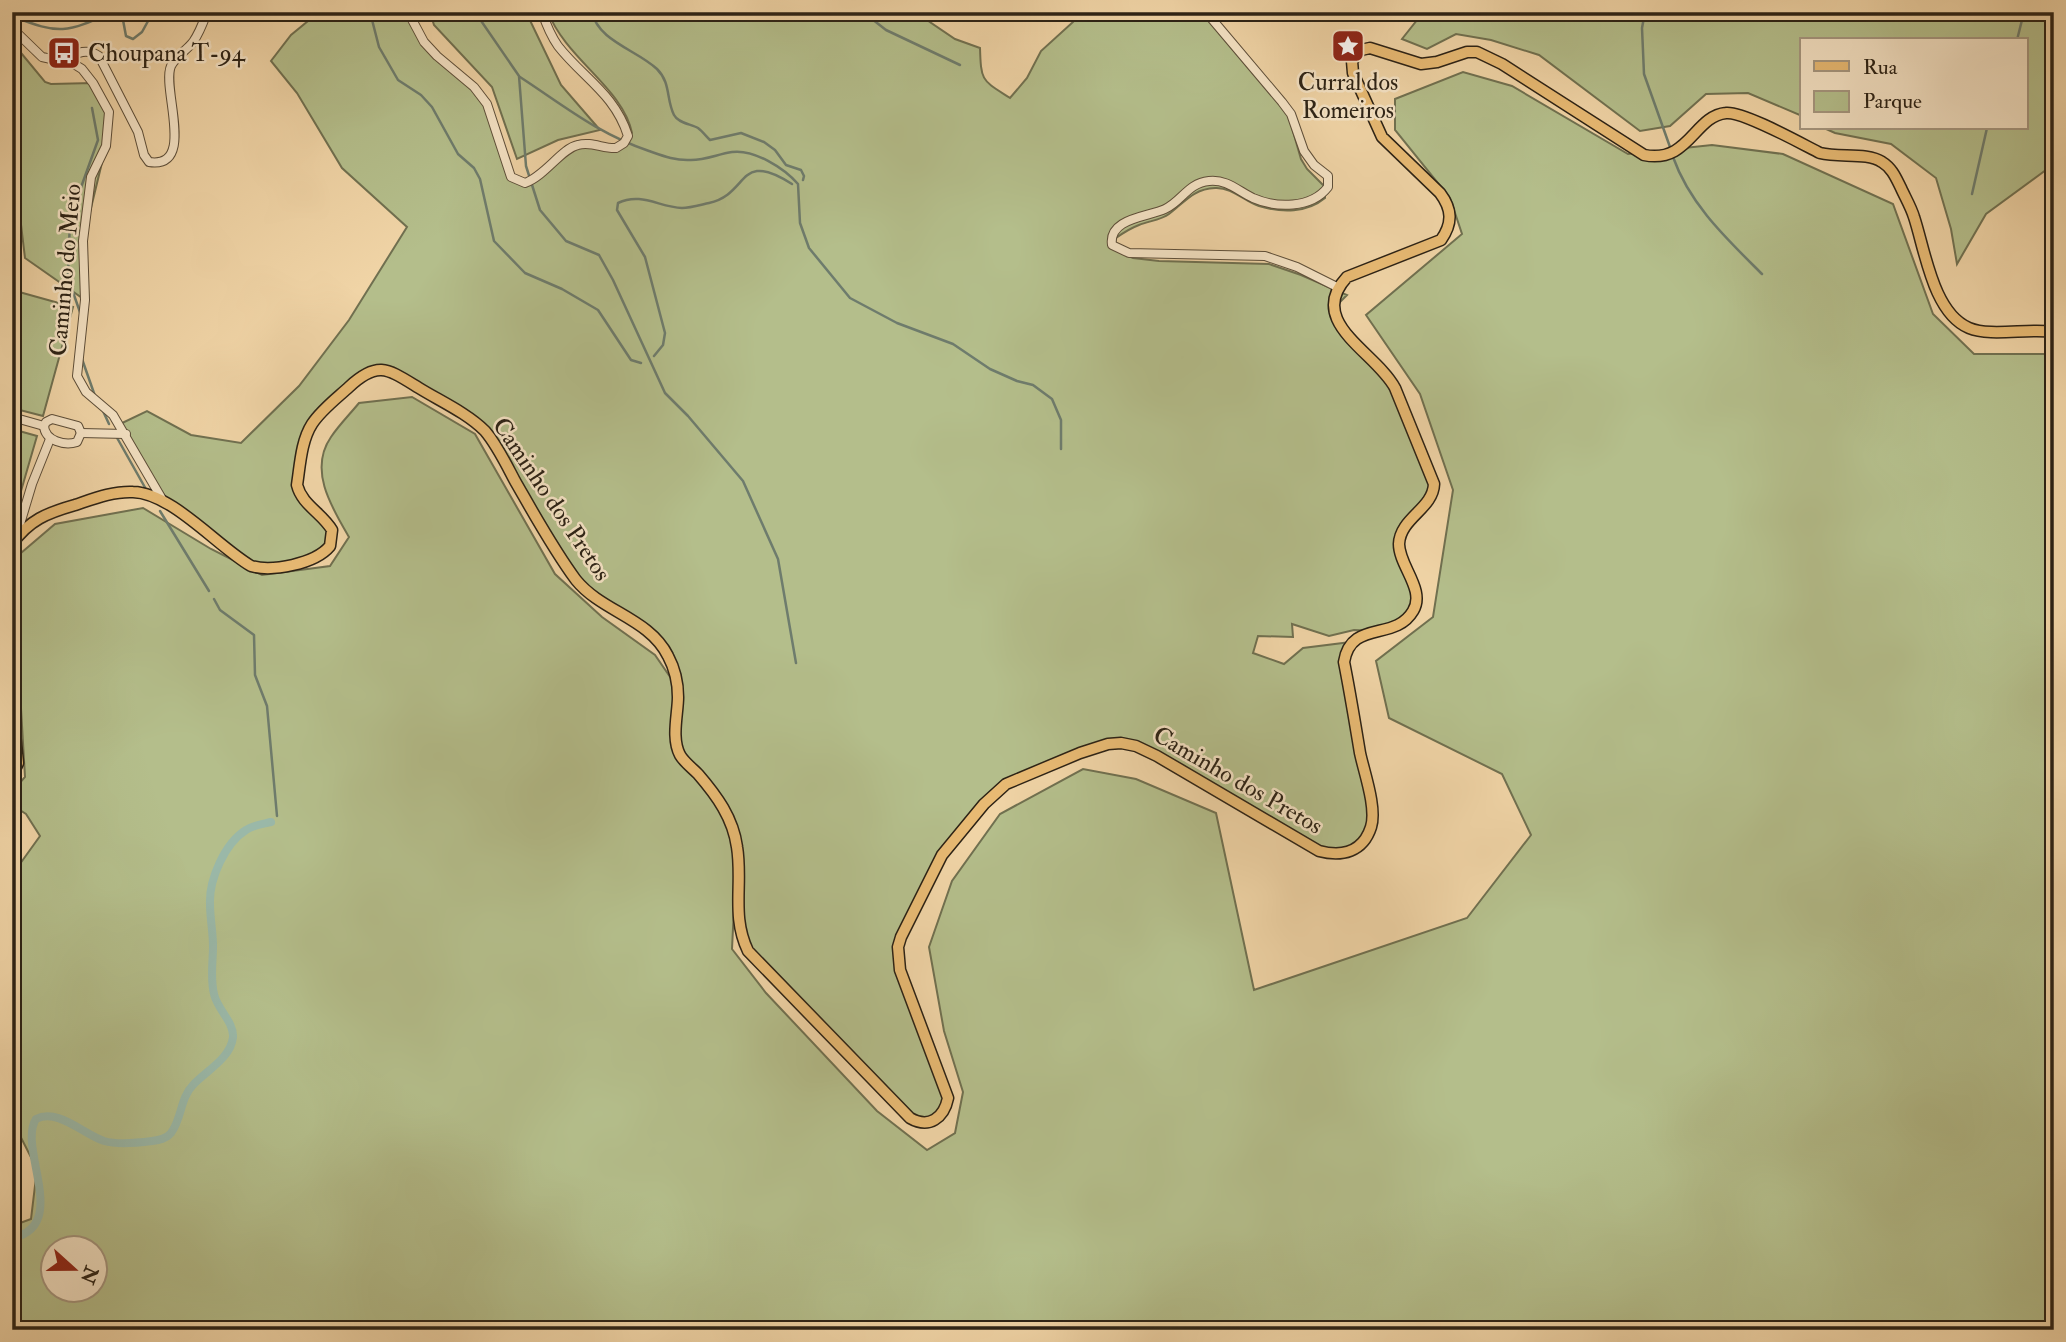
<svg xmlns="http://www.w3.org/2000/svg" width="2066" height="1342" font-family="'IM FELL Double Pica',serif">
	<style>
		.green { fill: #b4be8b; stroke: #707050; stroke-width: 2; fill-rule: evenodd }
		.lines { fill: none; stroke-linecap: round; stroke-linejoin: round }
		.stream { stroke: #6e7c6d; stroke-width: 2.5 }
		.canal { stroke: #9ab8a8; stroke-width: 8 }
		.minor-casing { stroke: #5d4e39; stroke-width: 10 }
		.major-casing { stroke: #2c2215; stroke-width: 13 }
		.minor { stroke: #f5e3c5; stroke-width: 8 }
		.major { stroke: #e8ba73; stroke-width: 10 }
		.labels { text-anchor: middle; stroke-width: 5; stroke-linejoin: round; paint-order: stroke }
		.poi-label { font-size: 24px; fill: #2c2215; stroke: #f5e3c5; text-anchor: start }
		.street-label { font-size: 24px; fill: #2c2215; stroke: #f5e3c5 }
	</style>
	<rect width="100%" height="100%" fill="#f0d4a6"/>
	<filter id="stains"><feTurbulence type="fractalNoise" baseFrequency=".00286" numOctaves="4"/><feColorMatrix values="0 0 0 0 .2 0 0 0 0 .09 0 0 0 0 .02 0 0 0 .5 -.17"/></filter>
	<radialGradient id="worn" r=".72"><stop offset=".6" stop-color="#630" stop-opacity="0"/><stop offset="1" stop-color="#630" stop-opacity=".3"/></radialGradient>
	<g class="green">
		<path d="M319,12H408L424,42L487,104L511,176L525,183L575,145C595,147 618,153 632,133C623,88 566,59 548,12H915L955,39L980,48C981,82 982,80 1010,98L1027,78L1041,51L1073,22L1069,12H1205L1286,107L1301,159L1307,169L1325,187V198C1307,213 1282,213 1259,206C1244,201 1232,187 1215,188C1193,189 1185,202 1169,214C1161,220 1149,221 1139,225C1131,228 1123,233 1116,238L1114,249L1133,258L1159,261L1269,264L1301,275L1347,295L1334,308L1336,319L1389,376L1434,484L1404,529L1403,562L1413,584V611L1378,631L1354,630L1329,636L1292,624L1293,637L1258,636L1253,653L1284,664L1303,648L1351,642L1344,662L1372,819L1356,849L1319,851L1157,756L1108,744L1032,772L984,804L942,855L901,937L898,958L946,1108L935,1120L910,1118L743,941L737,847L732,949L766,993L877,1111L927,1150L955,1133L963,1092L944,1031L929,947L952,881L1000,814L1083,769L1136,779L1216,813L1254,990L1467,918L1531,835L1502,774L1389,718L1376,661L1433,617L1453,490L1420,394L1366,315L1462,234L1450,198L1395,130V99L1463,72L1512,86L1628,154L1712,145L1783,154L1893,204L1933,314L1974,354H2054V1330H12V1226L31,1219L37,1169L12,1120V875L40,836L26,814L12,805V792L25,777L15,605L21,553L55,524L143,508L211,549L262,575L330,566L349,537C332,508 308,470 331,437C339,425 350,414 359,403L412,397L475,434L555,574L602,617L655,655L677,687L654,637L588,593L497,449L472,420L387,371H370L318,415L303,448L297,485L326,520L330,546L280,568L239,559L178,516L118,425L147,411L191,435L241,443L299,386L349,320L407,227L342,168L297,93L271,61L291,35ZM52,1248H94V1290H52Z"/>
		<path d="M430,12H526L561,85L600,130L558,140L517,159L492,87L434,25Z"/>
		<path d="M1420,12H2054V164L1986,214L1957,264L1951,229L1936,178L1891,144L1835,133L1824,128H2026V40H1802V116L1748,93L1706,94L1670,126L1640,131L1539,55L1491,40L1456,34L1427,49L1402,39L1421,15Z"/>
		<path d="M12,42L45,82L51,84L93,83L109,112L106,146L83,241L85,300L25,258L19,208L12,209Z"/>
		<path d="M12,290L73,307L43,416L12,408Z"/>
		<path d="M12,429L37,436L12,522Z"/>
	</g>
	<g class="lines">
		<g class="stream">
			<path d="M116,12L123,20L126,36L133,39L142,32L153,12"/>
			<path d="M370,12L379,47L398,80L421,95L432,107L458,154L474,168L480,179L494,241L525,273L562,289L598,310L631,360L641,363"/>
			<path d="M475,12L519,76L526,166L540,210L566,241L599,255L613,280L665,393L688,416L743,481L778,559L796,663"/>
			<path d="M592,12C598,41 637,50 657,69C671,83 666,99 674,115C678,123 691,124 698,128C702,131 706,136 710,140L741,133L764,142L775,150L786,165L801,170L804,176L803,180"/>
			<path d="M863,12L886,30L960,65"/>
			<path d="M1645,12L1642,28L1644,74L1670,147"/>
			<path d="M12,16C60,35 66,33 112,12"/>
			<path d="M2017,40L2024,12"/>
			<path d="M520,77C563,105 598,134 649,151C663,156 676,161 691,160C706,160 718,154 732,152C754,149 784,168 798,184L800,223L809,248L850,298L897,323L953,344L990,369L1017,381L1033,385L1052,399L1061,420V449"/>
			<path d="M1673,157C1690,205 1727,239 1762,274"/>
			<path d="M1972,194L1987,128"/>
			<path d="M81,315L68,278L70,218L98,140L92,108"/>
			<path d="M654,356L663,345L665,333L645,257L617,210L618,203C641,192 659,207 682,208C690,208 700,205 709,203C750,194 737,149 792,184"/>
			<path d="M82,359L95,396"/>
			<path d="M103,411L109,424"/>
			<path d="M116,436L147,491"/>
			<path d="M160,511L209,591"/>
			<path d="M214,599L220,610L254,635L255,675L267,706L277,816"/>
		</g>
		<path class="canal" d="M12,1238C71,1226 17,1148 36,1119C58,1108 83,1134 104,1141C118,1145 137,1143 152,1141C159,1140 166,1139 171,1133C182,1119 180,1098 193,1085C206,1071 231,1058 233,1037C234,1022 217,1009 214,994C210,978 213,962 213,946C213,932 210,918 210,904C209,879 225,843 246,830C253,825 263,824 271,822"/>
		<defs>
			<g id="minor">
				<path d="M408,12L424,42L437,56L474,87L487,104L511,177L525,183C545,176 562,148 578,145C591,141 604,149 616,148L624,143L628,136C615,94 583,78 558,46C551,36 546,24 542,12"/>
				<path d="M1206,12L1282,102L1291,114L1304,151L1314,165L1328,176V187C1311,209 1276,208 1253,198C1238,191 1227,179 1209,181C1188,183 1182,201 1165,209C1148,217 1108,218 1112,245L1129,253L1265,256L1297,267L1337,287"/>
				<path d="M12,28L42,57L74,64L82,69L93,83L109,112L106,146L91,177L83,241L85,300L77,376L86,392L113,415L162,499"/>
				<path d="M62,60C75,54 86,47 99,56L138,132L144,155L149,162C197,169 161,88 171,66C176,56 187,50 193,42C200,32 203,23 207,12"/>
				<path d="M12,417L44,426"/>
				<path d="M44,426C45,441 65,446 77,442L81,433"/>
				<path d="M44,426L46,422L52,419L78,426L81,433"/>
				<path d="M81,433L126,434"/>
				<path d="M21,531L20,524L32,484L50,439"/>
			</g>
			<g id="major">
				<path d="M12,544C29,520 47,513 75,505C93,499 113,491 133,492C172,493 217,546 251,566C272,572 315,564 330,546L332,530C322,513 302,505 297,485C300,466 301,441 312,424C321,410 337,398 349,387C378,360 388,369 419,388C440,401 467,413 485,431C497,445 506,464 515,481C534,514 553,549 576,580C602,612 649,618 668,656C675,669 678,683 678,697C678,714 671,738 680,755C684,762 692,768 698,774C717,796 733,818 737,847C743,884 731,916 748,951L910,1118C929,1129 944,1118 948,1098L900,970L898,947L901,937L942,855L984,804L1006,784L1080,753L1108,744L1121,743L1136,746L1157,756L1319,851C1342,857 1363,852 1371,827C1377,808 1364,772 1360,753C1355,723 1350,692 1344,662C1351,619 1395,642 1413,611C1426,590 1399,566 1399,544C1400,518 1433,509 1434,484L1395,388C1376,352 1305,322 1347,277L1441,240C1453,223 1452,209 1440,193L1382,137L1353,73L1352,61L1361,50L1370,48L1421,64L1437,62L1467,52H1477L1502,64L1644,155C1689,164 1694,116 1726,113C1743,111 1802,144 1820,153C1840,158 1867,152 1882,162C1892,168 1896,178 1901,188C1905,197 1911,207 1914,217C1925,250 1933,313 1969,328C1990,337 2029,328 2054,332"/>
				<path d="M12,705L18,763L12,776"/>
			</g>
		</defs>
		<use href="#minor" class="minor-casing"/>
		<use href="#major" class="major-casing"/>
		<use href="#minor" class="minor"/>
		<use href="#major" class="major"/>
	</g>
	<defs>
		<symbol id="sight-square" viewBox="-11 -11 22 22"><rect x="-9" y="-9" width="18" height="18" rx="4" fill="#8f2418" stroke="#f5e3c5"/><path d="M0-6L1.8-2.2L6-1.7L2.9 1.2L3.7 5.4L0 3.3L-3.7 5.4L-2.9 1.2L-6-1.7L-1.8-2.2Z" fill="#fff"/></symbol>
		<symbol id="bus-square" viewBox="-11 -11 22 22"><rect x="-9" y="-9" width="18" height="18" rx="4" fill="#8f2418" stroke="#f5e3c5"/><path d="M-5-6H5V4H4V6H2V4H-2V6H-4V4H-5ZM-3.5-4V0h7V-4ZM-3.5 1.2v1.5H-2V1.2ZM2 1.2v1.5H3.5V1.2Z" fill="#fff"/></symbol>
	</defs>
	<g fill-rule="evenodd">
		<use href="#sight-square" x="1329" y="27" width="38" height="38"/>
		<use href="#bus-square" x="45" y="34" width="38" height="38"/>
	</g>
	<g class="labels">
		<g class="poi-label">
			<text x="88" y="61">Choupana T-94</text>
			<text x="1348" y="90" text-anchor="middle">Curral dos<tspan x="1348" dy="28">Romeiros</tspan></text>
		</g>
		<g class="street-label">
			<text transform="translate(65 270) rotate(-85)" y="8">Caminho do Meio</text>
			<text transform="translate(552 499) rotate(56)" y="8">Caminho dos Pretos</text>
			<text transform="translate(1238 780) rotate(30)" y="8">Caminho dos Pretos</text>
		</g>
	</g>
	<rect width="2066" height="1342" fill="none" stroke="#f0d4a6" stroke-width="42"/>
	<rect x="14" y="14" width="2038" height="1314" fill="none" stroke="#2c2215" stroke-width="3.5"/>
	<rect x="21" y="21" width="2024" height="1300" fill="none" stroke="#2c2215" stroke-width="2"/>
	<rect x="1800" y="38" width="228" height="91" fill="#f5e3c5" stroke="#a5967f" stroke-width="2"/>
	<rect x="1814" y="61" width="35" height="10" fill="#e8ba73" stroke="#a5967f" stroke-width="2"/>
	<text x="1863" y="74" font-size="21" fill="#2c2215">Rua</text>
	<rect x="1814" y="91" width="35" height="21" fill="#b4be8b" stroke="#a5967f" stroke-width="2"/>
	<text x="1863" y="108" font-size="21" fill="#2c2215">Parque</text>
	<g transform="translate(74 1269) rotate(111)"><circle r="33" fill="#f5e3c5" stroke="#a5967f" stroke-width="2"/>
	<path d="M0-5L12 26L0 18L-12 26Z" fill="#8f2418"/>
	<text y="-10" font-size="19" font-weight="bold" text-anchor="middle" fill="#2c2215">N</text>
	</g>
	<rect width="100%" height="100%" filter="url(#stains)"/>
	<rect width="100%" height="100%" fill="url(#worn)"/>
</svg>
